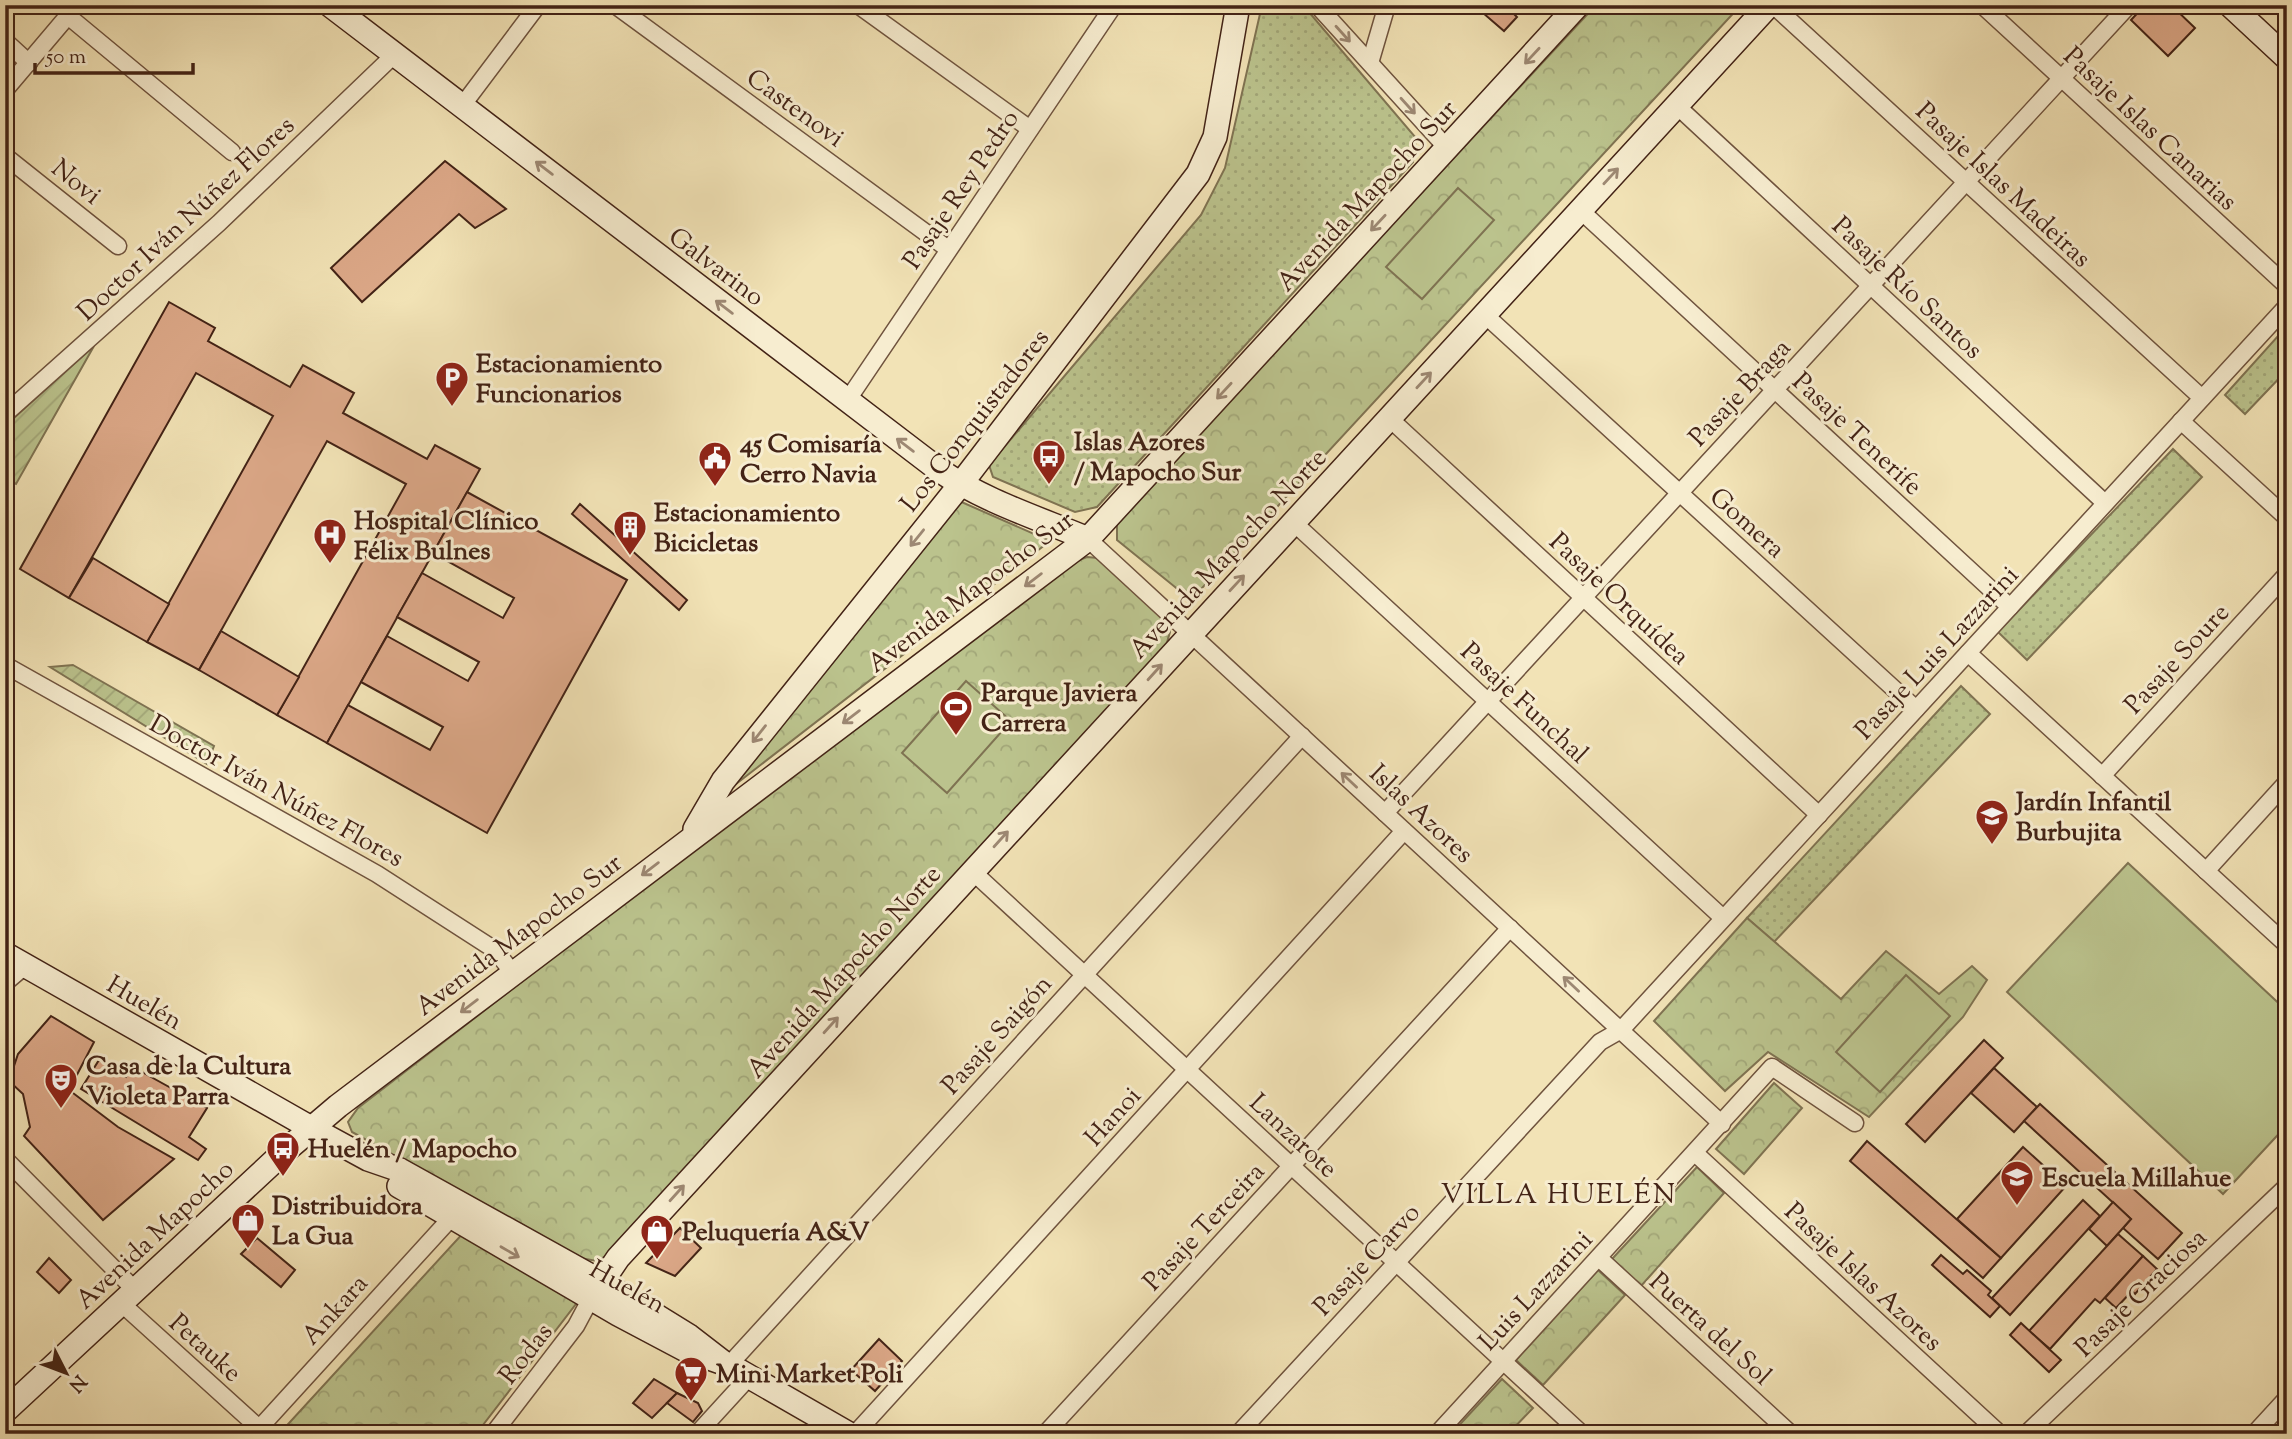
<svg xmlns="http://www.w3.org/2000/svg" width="2292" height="1439" font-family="'Sorts Mill Goudy',serif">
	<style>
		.grass { fill: url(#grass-dots); stroke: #7f7352; stroke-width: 2 }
		.park { fill: url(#park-crowns); stroke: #7f7352; stroke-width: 2 }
		.garden { fill: url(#garden-furrows); stroke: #7f7352; stroke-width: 2 }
		.pitch { fill: #bbc38d; stroke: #7f7352; stroke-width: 2 }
		.building { fill: #dca888; stroke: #432316; stroke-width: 2 }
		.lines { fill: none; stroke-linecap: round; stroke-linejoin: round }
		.street-casing { stroke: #6f533e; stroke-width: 19 }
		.secondary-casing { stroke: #432316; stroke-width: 26 }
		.street { stroke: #f7edd0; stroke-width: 16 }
		.secondary { stroke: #f7edd0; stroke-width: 23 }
		.oneway { stroke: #9d8873 }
		.labels { text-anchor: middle; stroke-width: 6; stroke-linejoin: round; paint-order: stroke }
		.street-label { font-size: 26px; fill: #432316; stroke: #f7edd0 }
		.poi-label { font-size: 26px; font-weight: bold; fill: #432316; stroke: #f7edd0; text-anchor: start }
		.neighbourhood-label { font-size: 28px; letter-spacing: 2px; fill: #432316; stroke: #f7edd0 }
	</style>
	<defs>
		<pattern id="grass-dots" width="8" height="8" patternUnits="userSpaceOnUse" patternTransform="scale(1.75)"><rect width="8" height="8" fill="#bbc38d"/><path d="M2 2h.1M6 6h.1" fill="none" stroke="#a2a779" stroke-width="1.8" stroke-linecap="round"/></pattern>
		<pattern id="park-crowns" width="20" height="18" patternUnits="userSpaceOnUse" patternTransform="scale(1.75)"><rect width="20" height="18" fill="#bbc38d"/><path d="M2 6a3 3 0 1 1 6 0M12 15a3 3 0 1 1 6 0" fill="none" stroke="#a2a779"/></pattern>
		<pattern id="garden-furrows" width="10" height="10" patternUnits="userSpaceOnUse" patternTransform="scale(1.75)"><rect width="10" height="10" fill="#bbc38d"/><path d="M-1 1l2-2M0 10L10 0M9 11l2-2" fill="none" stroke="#a2a779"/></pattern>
	</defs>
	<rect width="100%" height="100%" fill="#f2e3b6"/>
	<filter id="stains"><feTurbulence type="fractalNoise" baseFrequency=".00286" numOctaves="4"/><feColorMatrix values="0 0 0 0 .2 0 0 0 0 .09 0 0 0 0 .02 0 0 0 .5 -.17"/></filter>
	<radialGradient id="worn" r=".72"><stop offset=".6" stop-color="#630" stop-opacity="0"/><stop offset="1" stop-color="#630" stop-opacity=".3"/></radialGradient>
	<g class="grass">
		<path d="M1262,5H1303L1416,138L1413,162L1097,507L1075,512L993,477L989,465L1201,215L1225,168Z"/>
		<path d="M2287,326V370L2245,414L2225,395Z"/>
		<path d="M2173,449L2202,477L2027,660L1998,632Z"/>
		<path d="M1961,686L1990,714L1774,942L1747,918Z"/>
	</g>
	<g class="park">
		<path d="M1596,5H1741L1191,600L1117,540V520Z"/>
		<path d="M957,500L1050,541L736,784Z"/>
		<path d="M1087,557L1098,558L1166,621L1170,632L1166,646L608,1255L597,1261L580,1258L352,1132L348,1122L358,1108L699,845L1077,561Z"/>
		<path d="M1747,918L1841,999L1886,951L1939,994L1972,966L1987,980L1963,1017L1869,1117L1768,1052L1725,1091L1654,1021Z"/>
		<path d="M1774,1083L1802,1108L1744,1174L1716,1149Z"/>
		<path d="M1697,1167L1724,1193L1641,1286L1612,1259Z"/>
		<path d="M465,1231L579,1300L476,1434H279Z"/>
		<path d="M1598,1270L1625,1295L1543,1385L1516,1360Z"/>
		<path d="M1502,1379L1533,1408L1508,1434H1451Z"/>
	</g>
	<g class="garden">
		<path d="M94,346L16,484L5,478V426Z"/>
		<path d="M73,665L214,746L207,764L50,667Z"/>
	</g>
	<g class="pitch">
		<path d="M1458,188L1494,220L1422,299L1386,267Z"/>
		<path d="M966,681L1011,721L947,793L902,753Z"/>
		<path d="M2128,863L2287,1011V1125L2223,1194L2007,992Z"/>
		<path d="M1906,975L1950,1016L1880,1092L1836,1052Z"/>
	</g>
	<g class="building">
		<path d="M1490,5H1505L1517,17L1504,31L1483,13Z"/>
		<path d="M2145,5H2171L2195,28L2168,56L2131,20Z"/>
		<path d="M445,161L506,209L475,228L459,214L362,302L331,268Z"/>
		<path d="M169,302L215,328L208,341L290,387L303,365L354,393L343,413L427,459L435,445L480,469L327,743L277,715L406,484L327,441L199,670L147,642L273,416L196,373L69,598L20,569Z"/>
		<path d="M467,492L627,580L487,833L327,743L348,705L430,750L443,727L361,682L387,636L468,681L479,662L397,617L422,573L503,618L514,598L433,553Z"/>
		<path d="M580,504L687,600L679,610L572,514Z"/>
		<path d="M93,558L169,604L147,642L69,598Z"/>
		<path d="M221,631L299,677L277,715L199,670Z"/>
		<path d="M51,1016L94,1042L69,1090L118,1127L174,1159L103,1220L24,1136L30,1127L23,1094L9,1081L18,1054Z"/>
		<path d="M1984,1040L2003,1058L1925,1142L1906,1124Z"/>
		<path d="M99,1060L126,1077L133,1067L207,1108L189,1137L206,1149L198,1160L81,1089Z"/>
		<path d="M1994,1068L2037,1107L2014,1132L1971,1093Z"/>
		<path d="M2040,1104L2182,1233L2158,1259L2123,1228L2131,1219L2024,1121Z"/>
		<path d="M1867,1141L2001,1258L1983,1278L1850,1161Z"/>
		<path d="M2023,1147L2066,1186L2001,1258L1957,1219Z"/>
		<path d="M2083,1200L2100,1216L2010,1315L1992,1298Z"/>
		<path d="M2113,1202L2131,1219L2107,1246L2089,1229Z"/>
		<path d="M680,1228L701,1248L675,1276L646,1263Z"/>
		<path d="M2118,1234L2143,1256L2100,1303L2095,1299L2050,1349L2029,1331Z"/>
		<path d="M257,1238L295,1270L281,1287L241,1254Z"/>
		<path d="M1941,1255L1963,1274L1967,1270L1991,1291L1988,1295L2000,1306L1990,1317L1932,1265Z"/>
		<path d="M2143,1256L2157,1269L2135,1294L2132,1291L2116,1308L2105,1298Z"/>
		<path d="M49,1258L71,1280L59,1293L37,1272Z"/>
		<path d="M2021,1323L2061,1360L2049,1372L2010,1335Z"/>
		<path d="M879,1339L902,1361L875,1391L851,1370Z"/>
		<path d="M654,1379L677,1393L652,1418L633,1403Z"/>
		<path d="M677,1393L698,1403L702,1411L693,1422L667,1403Z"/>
	</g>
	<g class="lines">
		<defs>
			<g id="street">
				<path d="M615,5L948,249"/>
				<path d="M858,5L1030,129"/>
				<path d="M1317,5L1447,148"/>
				<path d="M1773,5L2202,398"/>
				<path d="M1982,5L2287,286"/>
				<path d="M68,16L232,152"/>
				<path d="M5,41L29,63"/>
				<path d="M1370,63L1387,5"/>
				<path d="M5,90L77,5"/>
				<path d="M462,106L538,5"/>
				<path d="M1677,106L2105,503"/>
				<path d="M5,156L118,246"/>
				<path d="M1580,210L2010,607"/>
				<path d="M1484,314L1916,709"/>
				<path d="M847,401L1114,5"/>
				<path d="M5,414L219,223L394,55"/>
				<path d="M1389,418L1819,815"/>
				<path d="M2181,421L2287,518"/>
				<path d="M1293,522L1723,918"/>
				<path d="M1088,539L1722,1124"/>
				<path d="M1968,653L2287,945"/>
				<path d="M5,665L377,874L495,950L513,973"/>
				<path d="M2102,776L2287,574"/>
				<path d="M1385,813L2129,5"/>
				<path d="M972,871L1582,1434"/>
				<path d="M2206,871L2287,782"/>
				<path d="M5,983L25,966"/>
				<path d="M1695,1153L2000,1434"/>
				<path d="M5,1159L135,1290"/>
				<path d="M1599,1258L1791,1434"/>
				<path d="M121,1303L259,1428"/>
				<path d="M729,1365L1302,736"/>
				<path d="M254,1434L451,1218"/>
				<path d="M493,1434L576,1326L591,1298"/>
				<path d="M697,1434L749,1377"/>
				<path d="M855,1434L1404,831"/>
				<path d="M1045,1434L1510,928"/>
				<path d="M1238,1434L1600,1042L1621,1030L2287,306"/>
				<path d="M1437,1434L1772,1067L1855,1123"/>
				<path d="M2026,1434L2287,1186"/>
				<path d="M2254,1434L2287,1398"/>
			</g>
			<g id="secondary">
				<path d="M330,5L939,470C984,501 1038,518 1088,539"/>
				<path d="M2230,5L2287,58"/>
				<path d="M695,829L723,781L960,485L1198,174L1215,137L1238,5"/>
				<path d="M5,954L311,1128L368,1159L400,1170L600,1281L689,1336L724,1363"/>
				<path d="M399,1186L618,1314L686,1350L729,1365L849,1434"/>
				<path d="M591,1298L618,1258L1769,5"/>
				<path d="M5,1411L285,1151L338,1106L1088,539L1578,5"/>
			</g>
		</defs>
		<use href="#street" class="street-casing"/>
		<use href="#secondary" class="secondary-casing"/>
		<use href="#street" class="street"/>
		<use href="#secondary" class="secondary"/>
	</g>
	<defs><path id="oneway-shaft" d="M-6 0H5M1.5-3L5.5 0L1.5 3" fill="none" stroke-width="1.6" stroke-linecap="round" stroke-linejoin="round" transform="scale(1.75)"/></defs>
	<g class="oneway">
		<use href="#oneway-shaft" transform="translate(1343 34) rotate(48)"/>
		<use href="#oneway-shaft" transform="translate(1532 56) rotate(133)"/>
		<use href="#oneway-shaft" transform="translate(1408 106) rotate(48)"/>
		<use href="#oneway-shaft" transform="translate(544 168) rotate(-143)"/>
		<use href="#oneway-shaft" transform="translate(1611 176) rotate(-47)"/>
		<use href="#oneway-shaft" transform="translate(1378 223) rotate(133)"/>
		<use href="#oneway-shaft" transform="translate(724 307) rotate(-143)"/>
		<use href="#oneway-shaft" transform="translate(1424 380) rotate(-47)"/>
		<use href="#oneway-shaft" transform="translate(1224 391) rotate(133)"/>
		<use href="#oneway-shaft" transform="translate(905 445) rotate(-143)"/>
		<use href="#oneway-shaft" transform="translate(917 538) rotate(129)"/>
		<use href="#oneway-shaft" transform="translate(1033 580) rotate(143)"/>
		<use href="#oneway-shaft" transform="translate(1237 583) rotate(-47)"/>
		<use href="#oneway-shaft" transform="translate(1155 672) rotate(-48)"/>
		<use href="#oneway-shaft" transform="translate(851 717) rotate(143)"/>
		<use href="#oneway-shaft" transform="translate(759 734) rotate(128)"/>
		<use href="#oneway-shaft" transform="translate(1349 780) rotate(-137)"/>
		<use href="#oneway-shaft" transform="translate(1001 839) rotate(-48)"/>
		<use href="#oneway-shaft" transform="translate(650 869) rotate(143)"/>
		<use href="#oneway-shaft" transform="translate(1571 984) rotate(-137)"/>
		<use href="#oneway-shaft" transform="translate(469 1006) rotate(143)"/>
		<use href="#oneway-shaft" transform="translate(831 1025) rotate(-48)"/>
		<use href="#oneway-shaft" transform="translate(677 1193) rotate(-48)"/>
		<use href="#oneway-shaft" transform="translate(510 1252) rotate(30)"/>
	</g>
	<defs>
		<symbol id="parking-pin" viewBox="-11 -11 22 30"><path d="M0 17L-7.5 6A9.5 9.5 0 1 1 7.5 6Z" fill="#8f2418" stroke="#f7edd0"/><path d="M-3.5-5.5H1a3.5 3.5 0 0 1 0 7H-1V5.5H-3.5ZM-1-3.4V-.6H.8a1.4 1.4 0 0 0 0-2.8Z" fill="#fff"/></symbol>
		<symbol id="bus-pin" viewBox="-11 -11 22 30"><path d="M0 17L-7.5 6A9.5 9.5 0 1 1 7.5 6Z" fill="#8f2418" stroke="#f7edd0"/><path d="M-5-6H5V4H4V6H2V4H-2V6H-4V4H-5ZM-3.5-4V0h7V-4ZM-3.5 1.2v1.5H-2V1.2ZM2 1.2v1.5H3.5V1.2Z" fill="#fff"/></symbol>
		<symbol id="civic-pin" viewBox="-11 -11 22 30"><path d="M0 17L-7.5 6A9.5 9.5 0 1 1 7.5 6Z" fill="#8f2418" stroke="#f7edd0"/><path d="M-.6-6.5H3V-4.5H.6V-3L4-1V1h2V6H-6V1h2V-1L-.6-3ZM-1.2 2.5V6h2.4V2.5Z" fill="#fff"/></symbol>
		<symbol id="building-pin" viewBox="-11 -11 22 30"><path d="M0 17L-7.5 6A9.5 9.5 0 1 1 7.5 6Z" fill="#8f2418" stroke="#f7edd0"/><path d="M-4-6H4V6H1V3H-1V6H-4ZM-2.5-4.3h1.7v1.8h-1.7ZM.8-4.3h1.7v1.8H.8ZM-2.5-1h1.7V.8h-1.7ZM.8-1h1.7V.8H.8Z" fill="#fff"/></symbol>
		<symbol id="hospital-pin" viewBox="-11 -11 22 30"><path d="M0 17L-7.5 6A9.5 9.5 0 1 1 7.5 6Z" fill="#8f2418" stroke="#f7edd0"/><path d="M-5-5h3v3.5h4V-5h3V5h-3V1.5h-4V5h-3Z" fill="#fff"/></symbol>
		<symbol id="stadium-pin" viewBox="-11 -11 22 30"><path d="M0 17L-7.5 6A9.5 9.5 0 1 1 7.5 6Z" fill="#8f2418" stroke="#f7edd0"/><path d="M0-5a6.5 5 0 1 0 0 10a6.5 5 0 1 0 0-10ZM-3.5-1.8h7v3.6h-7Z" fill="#fff"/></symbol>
		<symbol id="school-pin" viewBox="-11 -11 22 30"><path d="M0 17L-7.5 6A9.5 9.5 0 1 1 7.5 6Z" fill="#8f2418" stroke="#f7edd0"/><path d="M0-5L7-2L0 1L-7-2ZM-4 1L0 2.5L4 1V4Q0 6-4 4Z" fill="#fff"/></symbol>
		<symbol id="theatre-pin" viewBox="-11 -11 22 30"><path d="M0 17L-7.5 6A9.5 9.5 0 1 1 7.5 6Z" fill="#8f2418" stroke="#f7edd0"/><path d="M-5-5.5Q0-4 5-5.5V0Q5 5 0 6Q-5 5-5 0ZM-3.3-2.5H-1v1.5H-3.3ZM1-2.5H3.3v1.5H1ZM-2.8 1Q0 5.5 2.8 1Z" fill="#fff"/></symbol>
		<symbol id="shop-pin" viewBox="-11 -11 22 30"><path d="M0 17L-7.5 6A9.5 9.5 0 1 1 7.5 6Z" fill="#8f2418" stroke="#f7edd0"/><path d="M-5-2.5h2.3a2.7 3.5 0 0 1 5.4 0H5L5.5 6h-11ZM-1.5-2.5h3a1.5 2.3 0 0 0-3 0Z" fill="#fff"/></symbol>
		<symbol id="supermarket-pin" viewBox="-11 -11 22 30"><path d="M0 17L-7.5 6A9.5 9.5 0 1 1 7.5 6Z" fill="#8f2418" stroke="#f7edd0"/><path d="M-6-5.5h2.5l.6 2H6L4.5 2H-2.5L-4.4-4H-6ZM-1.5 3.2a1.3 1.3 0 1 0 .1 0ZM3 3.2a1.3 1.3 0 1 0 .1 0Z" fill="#fff"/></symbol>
	</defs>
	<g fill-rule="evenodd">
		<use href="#parking-pin" x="433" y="359" width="38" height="52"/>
		<use href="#bus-pin" x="1030" y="437" width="38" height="52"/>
		<use href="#civic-pin" x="696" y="439" width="38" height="52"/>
		<use href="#building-pin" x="611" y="508" width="38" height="52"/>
		<use href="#hospital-pin" x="311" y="516" width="38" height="52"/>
		<use href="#stadium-pin" x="937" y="688" width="38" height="52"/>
		<use href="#school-pin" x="1973" y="797" width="38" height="52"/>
		<use href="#theatre-pin" x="42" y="1061" width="38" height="52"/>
		<use href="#bus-pin" x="264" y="1129" width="38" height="52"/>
		<use href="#school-pin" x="1998" y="1158" width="38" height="52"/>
		<use href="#shop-pin" x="229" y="1201" width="38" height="52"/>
		<use href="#shop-pin" x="638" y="1212" width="38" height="52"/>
		<use href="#supermarket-pin" x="672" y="1354" width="38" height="52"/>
	</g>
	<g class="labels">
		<g class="street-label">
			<text transform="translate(796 107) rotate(36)" y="9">Castenovi</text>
			<text transform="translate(2151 128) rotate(43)" y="9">Pasaje Islas Canarias</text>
			<text transform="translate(77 181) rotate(39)" y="9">Novi</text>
			<text transform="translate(2004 184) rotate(43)" y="9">Pasaje Islas Madeiras</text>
			<text transform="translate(960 189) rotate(-56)" y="9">Pasaje Rey Pedro</text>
			<text transform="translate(1366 195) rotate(-47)" y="9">Avenida Mapocho Sur</text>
			<text transform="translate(185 218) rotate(-43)" y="9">Doctor Iván Núñez Flores</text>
			<text transform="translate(717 266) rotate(37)" y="9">Galvarino</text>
			<text transform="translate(1908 287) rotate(43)" y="9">Pasaje Río Santos</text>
			<text transform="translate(1739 392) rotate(-47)" y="9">Pasaje Braga</text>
			<text transform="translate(974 420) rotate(-52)" y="9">Los Conquistadores</text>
			<text transform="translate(1858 433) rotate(43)" y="9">Pasaje Tenerife</text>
			<text transform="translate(1748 522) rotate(42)" y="9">Gomera</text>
			<text transform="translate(1227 553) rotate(-47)" y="9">Avenida Mapocho Norte</text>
			<text transform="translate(970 591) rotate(-37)" y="9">Avenida Mapocho Sur</text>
			<text transform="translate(1620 598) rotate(43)" y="9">Pasaje Orquídea</text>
			<text transform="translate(1936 652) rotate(-47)" y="9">Pasaje Luis Lazzarini</text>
			<text transform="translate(2176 658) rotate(-47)" y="9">Pasaje Soure</text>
			<text transform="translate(1525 702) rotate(43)" y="9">Pasaje Funchal</text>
			<text transform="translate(277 790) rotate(29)" y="9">Doctor Iván Núñez Flores</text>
			<text transform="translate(1422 813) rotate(43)" y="9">Islas Azores</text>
			<text transform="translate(518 934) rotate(-37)" y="9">Avenida Mapocho Sur</text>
			<text transform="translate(843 971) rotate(-48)" y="9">Avenida Mapocho Norte</text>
			<text transform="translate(145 1002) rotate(30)" y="9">Huelén</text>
			<text transform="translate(996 1034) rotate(-48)" y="9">Pasaje Saigón</text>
			<text transform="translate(1112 1116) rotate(-48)" y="9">Hanoi</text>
			<text transform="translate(1294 1135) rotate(43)" y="9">Lanzarote</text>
			<text transform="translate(1203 1226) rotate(-47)" y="9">Pasaje Terceira</text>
			<text transform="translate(154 1234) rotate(-43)" y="9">Avenida Mapocho</text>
			<text transform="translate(1366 1259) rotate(-47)" y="9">Pasaje Carvo</text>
			<text transform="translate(1864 1276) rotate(43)" y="9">Pasaje Islas Azores</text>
			<text transform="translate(628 1286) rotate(29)" y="9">Huelén</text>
			<text transform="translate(1535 1290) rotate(-47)" y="9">Luis Lazzarini</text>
			<text transform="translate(2140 1292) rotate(-44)" y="9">Pasaje Graciosa</text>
			<text transform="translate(334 1309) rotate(-48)" y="9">Ankara</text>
			<text transform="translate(1711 1328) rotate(42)" y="9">Puerta del Sol</text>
			<text transform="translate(206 1347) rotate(42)" y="9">Petauke</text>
			<text transform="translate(525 1353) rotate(-52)" y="9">Rodas</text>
		</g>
		<g class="poi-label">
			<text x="476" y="372">Estacionamiento<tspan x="476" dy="30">Funcionarios</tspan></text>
			<text x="1074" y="450">Islas Azores<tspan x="1074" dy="30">/ Mapocho Sur</tspan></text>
			<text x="740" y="452">45 Comisaría<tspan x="740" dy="30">Cerro Navia</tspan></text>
			<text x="654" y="521">Estacionamiento<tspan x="654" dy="30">Bicicletas</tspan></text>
			<text x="354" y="529">Hospital Clínico<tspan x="354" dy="30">Félix Bulnes</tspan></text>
			<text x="981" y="701">Parque Javiera<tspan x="981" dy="30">Carrera</tspan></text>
			<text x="2016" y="810">Jardín Infantil<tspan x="2016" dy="30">Burbujita</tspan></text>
			<text x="86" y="1074">Casa de la Cultura<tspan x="86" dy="30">Violeta Parra</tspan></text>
			<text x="308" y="1157">Huelén / Mapocho</text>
			<text x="2042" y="1186">Escuela Millahue</text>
			<text x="272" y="1214">Distribuidora<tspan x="272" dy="30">La Gua</tspan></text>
			<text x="682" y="1240">Peluquería A&amp;V</text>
			<text x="716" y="1382">Mini Market Poli</text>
		</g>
		<g class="neighbourhood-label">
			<text x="1559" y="1203">VILLA HUELÉN</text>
		</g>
	</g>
	<rect width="2292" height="1439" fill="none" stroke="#f2e3b6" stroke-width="28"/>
	<rect x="7" y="7" width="2278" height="1425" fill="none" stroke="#432316" stroke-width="3.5"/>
	<rect x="14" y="14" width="2264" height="1411" fill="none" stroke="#432316" stroke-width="2"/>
	<g transform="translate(66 1373) rotate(132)" stroke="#f7edd0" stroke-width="5" paint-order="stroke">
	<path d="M0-5L12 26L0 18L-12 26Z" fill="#432316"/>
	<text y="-10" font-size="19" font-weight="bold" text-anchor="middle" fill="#432316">N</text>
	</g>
	<path d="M35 63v10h158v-10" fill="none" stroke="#432316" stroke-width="3.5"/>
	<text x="46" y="63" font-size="21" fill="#432316" stroke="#f7edd0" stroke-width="5" paint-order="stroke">50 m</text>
	<rect width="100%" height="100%" filter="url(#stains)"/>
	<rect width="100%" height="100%" fill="url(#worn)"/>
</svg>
